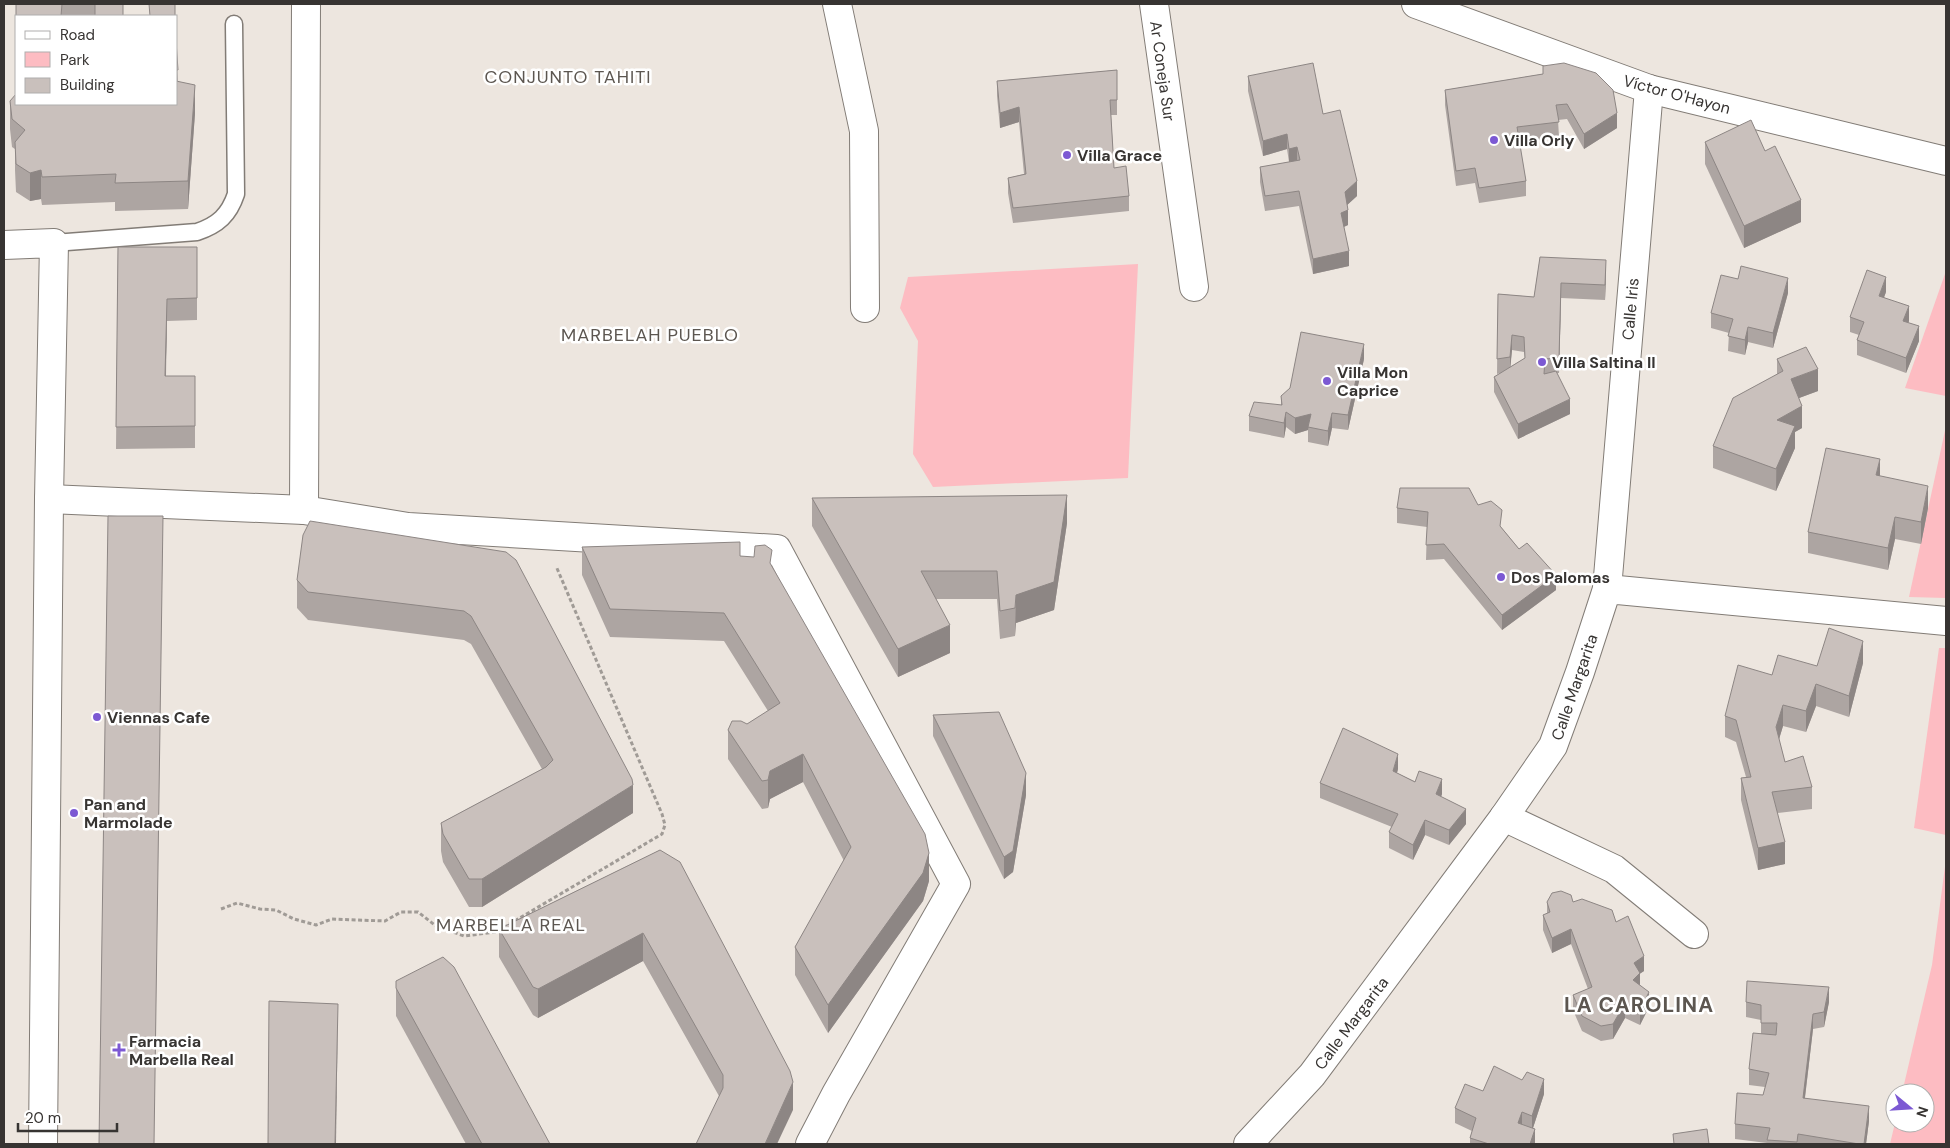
<svg xmlns="http://www.w3.org/2000/svg" width="1950" height="1148" font-family="'DM Sans',sans-serif">
	<style>
		.green { fill: #fdbcc2 }
		.lines { fill: none; stroke-linecap: round; stroke-linejoin: round }
		.lane-casing { stroke: #827c76; stroke-width: 19 }
		.street-casing { stroke: #827c76; stroke-width: 30 }
		.path { stroke: #a09b96; stroke-width: 3; stroke-dasharray: 4 2.5; stroke-linecap: butt }
		.lane { stroke: #fff; stroke-width: 16 }
		.street { stroke: #fff; stroke-width: 28 }
		.wall { fill: #ada5a2; fill-rule: evenodd }
		.shaded-wall { fill: #8d8684 }
		.building { fill: #c9c0bc; stroke: #8d8684 }
		.poi-dot { fill: #7c59d3; stroke: #fff; stroke-width: 2 }
		.labels { text-anchor: middle; stroke-width: 5; stroke-linejoin: round; paint-order: stroke }
		.street-label { font-size: 16px; fill: #373432; stroke: #fff }
		.poi-label { font-size: 16px; font-weight: bold; fill: #373432; stroke: #fff; text-anchor: start }
		.neighbourhood-label { font-size: 18px; letter-spacing: 1px; fill: #5c5650; stroke: #fff }
		.district-label { font-size: 21px; font-weight: bold; letter-spacing: 1px; fill: #5c5650; stroke: #fff }
	</style>
	<rect width="100%" height="100%" fill="#ede6df"/>
	<g class="green">
		<path d="M1138,264L1128,478L933,487L913,454L918,341L900,308L908,277Z"/>
		<path d="M1946,271V396L1905,388Z"/>
		<path d="M1946,426V598L1909,597Z"/>
		<path d="M1939,648H1946V835L1914,828Z"/>
		<path d="M1946,859V1144H1890L1895,1123H1925V1093H1902L1932,965Z"/>
	</g>
	<g class="lines">
		<defs>
			<path id="lane" d="M54,243L197,232C218,225 229,215 236,194L234,24"/>
			<g id="street">
				<path d="M837,4L864,131L865,308"/>
				<path d="M1154,4L1194,287"/>
				<path d="M1416,4L1649,89L1946,161"/>
				<path d="M4,245L54,243L49,499L43,1144"/>
				<path d="M49,499L304,510L408,527L777,549L956,884L836,1094L810,1144"/>
				<path d="M304,510L306,4"/>
				<path d="M1607,589L1649,89"/>
				<path d="M1504,817L1614,869L1694,934"/>
				<path d="M1248,1144L1312,1075L1504,817L1553,746L1580,672L1607,589L1946,621"/>
			</g>
		</defs>
		<use href="#lane" class="lane-casing"/>
		<use href="#street" class="street-casing"/>
		<path class="path" d="M221,909L237,903L260,909L276,910L294,919L316,925L332,919L385,921L401,912H418L436,926L464,936L496,932L662,834L665,825L662,814L556,566"/>
		<use href="#lane" class="lane"/>
		<use href="#street" class="street"/>
	</g>
	<g class="wall">
		<path d="M16,4H123V16H16V59Z"/>
		<path d="M176,41L178,81L195,113L188,209L115,211V202L42,205L41,199L30,201L16,192L15,170V149L12,147L10,129V101L176,104Z"/>
		<path d="M1117,70V115H1111L1114,168L1129,196V211L1013,223L1008,193V178L1024,174L1019,122L1000,128L997,96V81Z"/>
		<path d="M1543,74L1617,128L1584,149L1567,119L1558,120L1559,137L1519,142L1526,181V196L1479,203L1475,183L1456,186L1445,105V90Z"/>
		<path d="M1248,76L1323,114L1357,196L1347,205L1348,225L1344,227L1349,266L1313,274L1299,206L1265,211L1260,182V167L1289,162L1287,149L1263,156L1248,91Z"/>
		<path d="M1705,142L1765,151L1801,222L1744,248L1705,164Z"/>
		<path d="M118,247H197V320L167,321L166,376H195V448L116,449Z"/>
		<path d="M1540,257L1606,275L1605,300L1561,298L1559,373H1557L1570,414L1518,439L1494,392V377L1500,373L1497,374L1498,294L1534,297ZM1512,350L1524,352L1525,358L1510,367Z"/>
		<path d="M1886,292L1884,297L1909,321L1908,323L1919,341L1906,373L1857,355V340L1859,335L1850,332V317Z"/>
		<path d="M1788,293L1773,348L1748,342L1745,355L1728,351L1729,333L1711,328V313Z"/>
		<path d="M1364,359L1348,430L1332,428L1328,446L1308,442V430L1295,434L1286,427L1284,438L1249,431V416L1281,405V396Z"/>
		<path d="M1777,359L1818,391L1799,398L1802,428L1795,432V448L1776,491L1713,468V446L1777,374Z"/>
		<path d="M1880,476L1928,508L1921,544L1895,539L1888,570L1808,553V532Z"/>
		<path d="M812,498L1067,523L1054,610L1016,623L1015,636L1000,639L997,599H936L950,653L898,677L812,526Z"/>
		<path d="M1478,505L1501,527L1519,549L1556,590L1502,630L1444,559L1426,560L1427,527L1397,523V508Z"/>
		<path d="M582,547L740,556L772,565L929,881L923,901L828,1033L795,975V947L844,861L803,782L770,799L768,808L762,809L728,759V730L747,724L768,711L724,641L610,637L582,575Z"/>
		<path d="M506,552L633,813L482,907H469L443,862L441,851V823L542,769L471,644L464,640L308,620L297,608V580Z"/>
		<path d="M1863,663L1849,717L1816,706L1806,732L1783,726L1779,739L1785,762L1812,787V809L1777,813L1785,864L1758,870L1741,800V778L1746,777L1736,742L1725,737V716L1772,675L1817,666Z"/>
		<path d="M933,715L1026,795L1013,872L1004,879L933,736Z"/>
		<path d="M1398,769L1397,773L1442,794L1441,797L1466,824L1449,845L1425,835L1413,860L1389,848V832L1392,827L1320,798V783Z"/>
		<path d="M660,850L793,1110L719,1096L643,961L538,1018L533,1015L499,957V929Z"/>
		<path d="M1547,902H1573L1616,922L1644,971L1640,973V985L1649,1007L1640,1025L1625,1018L1613,1039L1601,1041L1582,1031L1573,1010V995L1588,989L1571,944L1552,953L1543,930V915L1547,914Z"/>
		<path d="M396,981L550,1144H466L396,1016Z"/>
		<path d="M1746,1002H1829L1824,1027L1813,1029L1805,1098L1869,1121L1866,1144H1767V1143L1735,1139V1124L1763,1095L1765,1087L1749,1085V1069L1761,1034V1020L1746,1017Z"/>
		<path d="M1483,1091L1544,1094L1533,1128L1535,1144H1470V1138L1472,1131L1455,1123V1108Z"/>
	</g>
	<g class="shaded-wall">
		<path d="M195,85V113L188,209V181Z"/>
		<path d="M1019,107V122L1000,128V113Z"/>
		<path d="M1617,113V128L1584,149V134Z"/>
		<path d="M1287,134V149L1263,156V141Z"/>
		<path d="M1297,147V162L1289,164V149Z"/>
		<path d="M41,170V199L30,201V173Z"/>
		<path d="M1357,181V196L1345,207V192Z"/>
		<path d="M1801,200V222L1744,248V226Z"/>
		<path d="M1348,210V225L1341,228V213Z"/>
		<path d="M1349,251V266L1313,274V259Z"/>
		<path d="M1606,260V275L1605,300V285Z"/>
		<path d="M1886,277V292L1879,311V296Z"/>
		<path d="M1788,278V293L1773,348V333Z"/>
		<path d="M1561,283V298L1559,373V358Z"/>
		<path d="M167,299V321L165,398V376Z"/>
		<path d="M1909,306V321L1903,336V321Z"/>
		<path d="M1919,326V341L1906,373V358Z"/>
		<path d="M1748,327V342L1745,355V340Z"/>
		<path d="M1512,335V350L1510,372V357Z"/>
		<path d="M1364,344V359L1348,430V415Z"/>
		<path d="M1818,369V391L1791,401V379Z"/>
		<path d="M1570,399V414L1518,439V424Z"/>
		<path d="M1802,406V428L1795,432V448L1776,491L1777,420Z"/>
		<path d="M1286,412V427L1284,438V423Z"/>
		<path d="M1332,413V428L1328,446V431Z"/>
		<path d="M1311,414L1308,430L1295,434V418Z"/>
		<path d="M1880,459V481L1876,475Z"/>
		<path d="M1928,486V508L1921,544V522Z"/>
		<path d="M1067,495V523L1054,610L1016,623L1015,636L1016,595Z"/>
		<path d="M1895,517V539L1888,570V548Z"/>
		<path d="M1556,575V590L1502,630V615Z"/>
		<path d="M950,625V653L898,677V649Z"/>
		<path d="M1863,641V663L1849,717V696Z"/>
		<path d="M1816,684V706L1806,732V711Z"/>
		<path d="M1783,705V726L1776,749V727Z"/>
		<path d="M803,754V782L770,799L768,808V780L770,771Z"/>
		<path d="M1398,754V769L1393,786V771Z"/>
		<path d="M1026,773V795L1013,872L1004,879V857Z"/>
		<path d="M1442,779V794L1436,809V794Z"/>
		<path d="M633,785V813L482,907V879Z"/>
		<path d="M1466,809V824L1449,845V830Z"/>
		<path d="M1425,820V835L1413,860V845Z"/>
		<path d="M1785,842V864L1758,870V848Z"/>
		<path d="M929,853V881L923,901L828,1033V1005Z"/>
		<path d="M1571,929V944L1552,953V938Z"/>
		<path d="M643,933V961L538,1018V989Z"/>
		<path d="M1644,956V971L1634,978V963Z"/>
		<path d="M1640,973V988L1633,980Z"/>
		<path d="M1829,987V1002L1824,1027V1012Z"/>
		<path d="M1649,992V1007L1640,1025V1010Z"/>
		<path d="M1625,1003V1018L1613,1039V1024Z"/>
		<path d="M338,1004L336,1144H335Z"/>
		<path d="M1813,1014V1029L1803,1113V1098Z"/>
		<path d="M1544,1079V1094L1532,1131V1116Z"/>
		<path d="M793,1082V1110L777,1144H765Z"/>
		<path d="M1869,1106V1121L1866,1144H1864Z"/>
		<path d="M1522,1112V1127L1518,1123Z"/>
		<path d="M1535,1129V1144H1530Z"/>
	</g>
	<g class="building">
		<path d="M16,4H62L61,16H16V35Z"/>
		<rect x="95" y="4" width="28" height="12"/>
		<path d="M149,4H175V16H150Z"/>
		<path d="M176,41L178,70H176Z"/>
		<path d="M1313,63L1323,114L1340,110L1357,181L1345,192L1348,210L1341,213L1349,251L1313,259L1299,191L1265,196L1260,167L1300,160L1297,147L1289,149L1287,134L1263,141L1248,76Z"/>
		<path d="M1564,63L1596,73L1613,90L1617,113L1584,134L1567,104L1556,105L1559,122L1517,127L1526,181L1479,188L1475,168L1456,171L1445,90L1543,74V66Z"/>
		<path d="M1117,70V100H1110L1114,168L1126,166L1129,196L1013,208L1008,178L1026,174L1019,107L1000,113L997,81Z"/>
		<path d="M176,81L195,85L188,181L115,183L116,174L42,177L41,170L30,173L16,164L15,142L25,130L12,119L10,101L16,94V104H176Z"/>
		<path d="M1751,120L1765,151L1775,146L1801,200L1744,226L1705,142Z"/>
		<path d="M118,247H197V298L167,299L165,376H195V426L116,427Z"/>
		<path d="M1540,257L1606,260L1605,285L1561,283L1559,358L1545,359L1544,374L1556,371L1570,399L1518,424L1494,377L1525,358L1524,337L1512,335L1510,357L1497,359L1498,294L1534,297Z"/>
		<path d="M1741,266L1788,278L1773,333L1748,327L1745,340L1728,336L1733,319L1711,313L1721,275L1738,279Z"/>
		<path d="M1867,270L1886,277L1879,296L1909,306L1903,321L1919,326L1906,358L1857,340L1864,322L1850,317Z"/>
		<path d="M1301,332L1364,344L1348,415L1332,413L1328,431L1308,427L1311,414L1295,418L1286,412L1284,423L1249,416L1254,402L1282,405L1281,396L1290,388Z"/>
		<path d="M1806,347L1818,369L1791,379L1802,406L1777,420L1795,426L1776,469L1713,446L1733,398L1783,371L1777,359Z"/>
		<path d="M1826,448L1880,459L1876,475L1928,486L1921,522L1895,517L1888,548L1808,532Z"/>
		<path d="M1400,488H1469L1478,505L1491,501L1502,510L1500,526L1519,549L1527,543L1556,575L1502,615L1444,544L1426,545L1428,512L1397,508Z"/>
		<path d="M1067,495L1054,582L1016,595L1015,608L1000,611L997,571H921L950,625L898,649L812,498Z"/>
		<path d="M108,516H163L154,1144H99Z"/>
		<path d="M310,521L506,552L516,560L632,779L633,785L482,879H469L443,834L441,823L546,767L553,760L471,616L464,611L308,592L297,580L303,535Z"/>
		<path d="M740,542V556L754,557L755,546L765,545L772,550L770,563L925,834L929,853L923,873L828,1005L795,947L851,847L803,754L770,771L768,780L762,781L728,730L732,721H741L747,724L780,703L724,613L610,609L582,547Z"/>
		<path d="M1829,628L1863,641L1849,696L1816,684L1806,711L1783,705L1776,727L1785,762L1803,756L1812,787L1772,792L1785,842L1758,848L1741,778L1751,777L1736,720L1725,716L1738,665L1772,675L1778,655L1817,666Z"/>
		<path d="M999,712L1026,773L1013,851L1004,857L933,715Z"/>
		<path d="M1343,728L1398,754L1393,771L1415,782L1419,771L1442,779L1436,794L1466,809L1449,830L1425,820L1413,845L1389,832L1398,814L1320,783Z"/>
		<path d="M660,850L680,862L790,1071L793,1082L765,1144H696L723,1088V1075L643,933L538,989L533,987L499,929Z"/>
		<path d="M1561,891L1571,895L1573,902L1582,899L1612,910L1616,922L1628,916L1644,956L1634,963L1640,973L1633,980L1649,992L1640,1010L1625,1003L1613,1024L1601,1026L1582,1016L1573,995L1592,987L1571,929L1552,938L1543,915L1550,912L1547,902L1552,893Z"/>
		<path d="M443,957L454,967L550,1144H482L396,988V981Z"/>
		<path d="M1747,981L1829,987L1824,1012L1813,1014L1803,1098L1869,1106L1864,1144H1859L1798,1134L1797,1142L1767,1140L1770,1128L1735,1124L1737,1093L1763,1095L1769,1073L1749,1069L1753,1033L1776,1035L1777,1023H1761V1005L1746,1002Z"/>
		<path d="M269,1001L338,1004L335,1144H268Z"/>
		<path d="M1494,1066L1522,1080L1527,1072L1544,1079L1532,1116L1522,1112L1518,1123L1535,1129L1530,1144H1489L1470,1138L1476,1118L1455,1108L1465,1084L1483,1091Z"/>
		<path d="M1707,1129L1709,1144H1674L1673,1134Z"/>
	</g>
	<g class="poi-dot">
		<circle cx="1494" cy="140" r="5"/>
		<circle cx="1067" cy="155" r="5"/>
		<circle cx="1542" cy="362" r="5"/>
		<circle cx="1327" cy="381" r="5"/>
		<circle cx="1501" cy="577" r="5"/>
		<circle cx="97" cy="717" r="5"/>
		<circle cx="74" cy="813" r="5"/>
		<path d="M116.5 1042.5h5v5h5v5h-5v5h-5v-5h-5v-5h5z"/>
	</g>
	<g class="labels">
		<g class="street-label">
			<text transform="translate(1163 71) rotate(82)" y="6">Ar Coneja Sur</text>
			<text transform="translate(1677 94) rotate(15)" y="6">Víctor O'Hayon</text>
			<text transform="translate(1630 309) rotate(-85)" y="6">Calle Iris</text>
			<text transform="translate(1574 687) rotate(-71)" y="6">Calle Margarita</text>
			<text transform="translate(1351 1023) rotate(-53)" y="6">Calle Margarita</text>
		</g>
		<g class="poi-label">
			<text x="1504" y="146">Villa Orly</text>
			<text x="1077" y="161">Villa Grace</text>
			<text x="1552" y="368">Villa Saltina II</text>
			<text x="1337" y="378">Villa Mon<tspan x="1337" dy="18">Caprice</tspan></text>
			<text x="1511" y="583">Dos Palomas</text>
			<text x="107" y="723">Viennas Cafe</text>
			<text x="84" y="810">Pan and<tspan x="84" dy="18">Marmolade</tspan></text>
			<text x="129" y="1047">Farmacia<tspan x="129" dy="18">Marbella Real</tspan></text>
		</g>
		<g class="neighbourhood-label">
			<text x="568" y="83">CONJUNTO TAHITI</text>
			<text x="650" y="341">MARBELAH PUEBLO</text>
			<text x="511" y="931">MARBELLA REAL</text>
		</g>
		<g class="district-label">
			<text x="1639" y="1012">LA CAROLINA</text>
		</g>
	</g>
	<rect width="1950" height="1148" fill="none" stroke="#373432" stroke-width="10"/>
	<rect x="15" y="15" width="162" height="90" fill="#ffffff" stroke="#afaead"/>
	<rect x="25" y="31" width="25" height="8" fill="#ffffff" stroke="#afaead"/>
	<text x="60" y="40" font-size="15" fill="#373432">Road</text>
	<rect x="25" y="52" width="25" height="15" fill="#fdbcc2" stroke="#afaead"/>
	<text x="60" y="65" font-size="15" fill="#373432">Park</text>
	<rect x="25" y="78" width="25" height="15" fill="#c9c0bc" stroke="#afaead"/>
	<text x="60" y="90" font-size="15" fill="#373432">Building</text>
	<g transform="translate(1910 1108) rotate(108)"><circle r="24" fill="#ffffff" stroke="#afaead"/>
	<path d="M0-4L9 19L0 12L-9 19Z" fill="#7c59d3"/>
	<text y="-8" font-size="14" font-weight="bold" text-anchor="middle" fill="#373432">N</text>
	</g>
	<path d="M18 1123v8h99v-8" fill="none" stroke="#373432" stroke-width="2.5"/>
	<text x="25" y="1123" font-size="15" fill="#373432" stroke="#ffffff" stroke-width="4" paint-order="stroke">20 m</text>
</svg>
